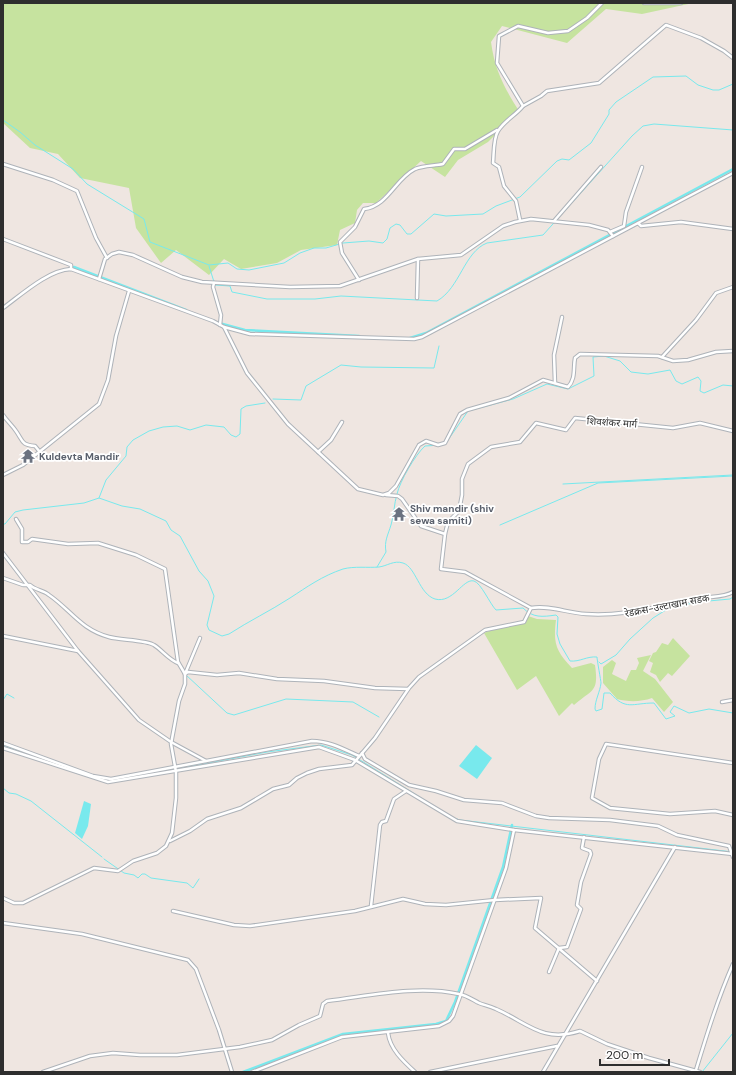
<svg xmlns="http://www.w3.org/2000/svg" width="736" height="1075" font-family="'DM Sans','Noto Sans Devanagari',sans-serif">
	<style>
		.green { fill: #c6e39f }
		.water { fill: #78e9ed }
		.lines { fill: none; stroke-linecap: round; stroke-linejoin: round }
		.stream { stroke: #78e9ed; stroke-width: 1 }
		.canal { stroke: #78e9ed; stroke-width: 2.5 }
		.street-casing { stroke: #aeb3b9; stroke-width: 4.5 }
		.street { stroke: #fff; stroke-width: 2.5 }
		.labels { text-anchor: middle; stroke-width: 3.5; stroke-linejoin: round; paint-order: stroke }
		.street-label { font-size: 10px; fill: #2e2e2e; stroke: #fff }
		.worship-label { font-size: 10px; font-weight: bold; fill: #5b616d; stroke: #fff; text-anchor: start }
	</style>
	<rect width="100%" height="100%" fill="#efe6e1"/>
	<g class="green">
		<path d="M3,3H693L642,14L606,9L567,43L502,26L491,42C495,71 504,87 519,111L488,142L458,160L445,177L421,161L376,203H363L357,210L355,223L340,230L337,245L301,250L277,263L241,269L224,259L209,275L176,250L161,263L136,228L129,188L80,178L58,154L30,148L3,123Z"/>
		<path d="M528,616L537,619L556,620C553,644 556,651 572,668L591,663L595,665C599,693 592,689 574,705L572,703L559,716L536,676L517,690L484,633L492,630L522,624L526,622Z"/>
		<path d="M673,638L690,656L672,676L668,673L660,682L656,675L650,672L653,663L649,661L653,653L656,652L662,643L668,645Z"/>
		<path d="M651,655L643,671L655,679L673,702L664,712L652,698C641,702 628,702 617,699L603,683V667L612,660L616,663L612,674L626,681L631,670H636L639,663L637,658Z"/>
	</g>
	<g class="water">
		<path d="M476,745L492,758L477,779L459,766Z"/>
		<path d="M84,801L91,804L88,826L82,839L75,833Z"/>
	</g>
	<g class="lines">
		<g class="stream">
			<path d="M3,120L20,132L35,145L73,169L87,184L144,219L150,242L209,265L228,263L237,269L249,270L284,263L300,253L314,248H326L343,243L369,241L383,243L387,239L390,228L396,224L400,225L407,234H411L434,214L446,216L483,214L496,206L520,197L557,161L562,159L569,160L591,143L609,114V110L616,102L653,77L686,76L698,85L713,90H719L733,84"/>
			<path d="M209,266L215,285L230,286L232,292L267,299H315L341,296L437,301C460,288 464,252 487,243L543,235L632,136L643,126L654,124L733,130"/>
			<path d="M273,399L301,400L306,386L341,365L361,367L434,368L439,346"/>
			<path d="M446,443L468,411L513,399L547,384L568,389L594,376L593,357L604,356L620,361L631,372L648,374L670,370L676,381L682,384L698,377L701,381L700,391L704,393L723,385L733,386"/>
			<path d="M563,484L733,475"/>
			<path d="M99,498L106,480L126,456L127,447L133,440L149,431L163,427L177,426L190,430L206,425L224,427L231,435L236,437L240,434L241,409L246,406L265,403"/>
			<path d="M3,524H5L15,512L23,510L84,503L99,498L122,506L140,509L166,521L171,530L180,536L199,571L208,581L214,596L207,625L209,630L222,636L229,634C249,621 270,611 290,598C307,587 322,576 343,569C354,566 368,568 379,567C387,566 394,560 403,563C416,567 419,594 435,599C453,604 463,578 474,581C481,583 490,604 496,610L523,608C533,618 542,617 556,615L558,617L557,634L560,644L570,661C580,662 587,656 597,657C597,660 601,681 601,683C600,692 595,700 595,709L596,711L602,709L604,693H610C626,711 632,703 654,703L666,719L675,716L670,712L674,706L689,713L709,709L733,713"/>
			<path d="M500,525L598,483L733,476"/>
			<path d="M377,567L386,552C384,541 388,535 391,525C394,515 394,504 397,494C400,481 415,455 425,446L441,445"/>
			<path d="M599,662L601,664L616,655L630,639L653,618L669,608L698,602L730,599L733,597"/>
			<path d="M186,675L227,713L234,715L286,699L353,702L379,717"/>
			<path d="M3,700L7,694L14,698"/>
			<path d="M3,745L56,764"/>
			<path d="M166,771L267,752L321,745L352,755L431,804"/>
			<path d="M3,788L9,793L16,794L31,801L102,857"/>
			<path d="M454,818L460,820L733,852"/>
			<path d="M104,859L124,873L134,875L138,878L142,874H145L151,878L187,883L193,888L199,879"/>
			<path d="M702,1072L733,1033"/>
		</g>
		<g class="canal">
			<path d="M74,267L186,310"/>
			<path d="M219,323L245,330L359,336"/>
			<path d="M410,338L426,333L733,169"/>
			<path d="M243,1072L343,1034L436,1024L446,1021L455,1002L503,867L512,825"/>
		</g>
		<defs>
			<g id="street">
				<path d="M644,3H681"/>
				<path d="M523,106L541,96L547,91L599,83L666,25L701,38L724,51L733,58"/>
				<path d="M3,164L53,180L77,191L96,238L107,258"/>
				<path d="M520,220L516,201L504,186L499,167L493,163C494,154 493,139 498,131C504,121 516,115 523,106L497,63L499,36L518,26L548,33L568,31L587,18L602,3"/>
				<path d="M554,221L601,167"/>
				<path d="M638,223L733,173"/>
				<path d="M610,232L624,226L626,212L642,167"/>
				<path d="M3,239L71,265V269"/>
				<path d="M99,279L105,259L112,254L119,252L133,255L182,277L202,282L290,287L340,286L418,259L461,255L503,226L515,222L531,219L589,225L608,230L613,236"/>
				<path d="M359,280L342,253L340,242L355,227L364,209C388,206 395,179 415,169C424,165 434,166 443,164L454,149H465L497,130"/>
				<path d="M214,283L213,287L221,315L220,325"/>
				<path d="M417,298L418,259"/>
				<path d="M3,308C21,295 48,270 71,269L213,321L224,327L250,334L414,339L422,337L638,223L641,226L681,222L733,229"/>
				<path d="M224,327L247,373L288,424L358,489L383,495L389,493L396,486L419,445L426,441L438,445L445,443L460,414L467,410L509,398L543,380L568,387C576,379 573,368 575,358L580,354L658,356L673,361L688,360L716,352L733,351"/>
				<path d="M662,357L696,320L716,293L733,287"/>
				<path d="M555,383L554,355L562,317"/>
				<path d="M3,415C7,421 12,425 16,431C23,441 21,445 35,446L40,452"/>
				<path d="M318,452L331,440L342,422"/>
				<path d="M3,475L23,465L99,404L108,380L116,336L129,291"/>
				<path d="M386,495L398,496L402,499L421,526L445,534L441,569L465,572L531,608"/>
				<path d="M16,519L22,529V542H28L32,539L68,544L98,543L136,555L165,569L178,662L185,674"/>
				<path d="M445,534L448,522L459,511L462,495V479L468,464L491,447L520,442L536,423L566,430L575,418L673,428L700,423L733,431"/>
				<path d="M3,553L78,651L139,720L171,742L206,761"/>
				<path d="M3,578L23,585H30C35,590 43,590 49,595C71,610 80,629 109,637C119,640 147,640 154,645C162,650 169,660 178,663"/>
				<path d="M3,636L78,651"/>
				<path d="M185,674L200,638"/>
				<path d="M722,702L733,700"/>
				<path d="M3,743L93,776L111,779L312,741C329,741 343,749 359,756"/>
				<path d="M3,748L108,782L319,747L355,760L457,821L514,830L733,854"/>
				<path d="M362,753L365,759L409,785L436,791L464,800L502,803L536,816L549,818L610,820L658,826L677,835L729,846L733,857"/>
				<path d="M733,763L606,744L599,759L592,798L610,808L670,814L715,811L733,815"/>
				<path d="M170,841L190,831L207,819L241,808L273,789L289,785L297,778L307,773L319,769L352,765L375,738L409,688L419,677L485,630L524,622L531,608C550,605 567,613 586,614C624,617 660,605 697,599C709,596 723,598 733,592"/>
				<path d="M3,898L14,903H23L94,868L118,871L133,861L157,853L166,846L172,833L176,798V772L171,744L179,701L185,684V674L188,672L217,675L239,673L277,679L324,681L375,688L408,689"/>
				<path d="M371,906L380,825L382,822L386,821L394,799L406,791"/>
				<path d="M173,911L234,925L250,926L355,911L403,899L425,904L446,905L495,900L541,898L535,928L597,981"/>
				<path d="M3,923L82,934L188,960L196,969L219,1030L232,1072"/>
				<path d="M549,972L559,948L567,947L581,909L577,905L581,882L591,854L590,851L582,848L584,837"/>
				<path d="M388,1033C390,1049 403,1061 415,1072"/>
				<path d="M696,1070C707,1034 718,998 733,964"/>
				<path d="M43,1072L90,1056L113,1053L140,1055H177L240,1047L272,1040L299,1025L320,1016L323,1004L327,1001C370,996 416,985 459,994C466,995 473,1000 479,1003C484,1005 490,1006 496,1009C528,1023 542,1043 580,1031L607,1044L649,1058L700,1072"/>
				<path d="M252,1072L342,1037L439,1026L449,1021L453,1016L506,868L514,830"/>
				<path d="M430,1072L557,1046"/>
				<path d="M543,1072L675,847"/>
			</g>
		</defs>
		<use href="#street" class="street-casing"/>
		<use href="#street" class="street"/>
	</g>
	<defs>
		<symbol id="temple-bare" viewBox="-9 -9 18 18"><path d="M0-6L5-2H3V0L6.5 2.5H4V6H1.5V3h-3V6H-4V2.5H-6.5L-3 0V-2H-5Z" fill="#6b7280" stroke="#fff" stroke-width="2.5" paint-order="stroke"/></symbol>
	</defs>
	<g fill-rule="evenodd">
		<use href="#temple-bare" x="18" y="446" width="20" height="20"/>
		<use href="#temple-bare" x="389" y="504" width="20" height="20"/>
	</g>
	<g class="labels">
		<g class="street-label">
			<text transform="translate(612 422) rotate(4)" y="4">शिवशंकर मार्ग</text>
			<text transform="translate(667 605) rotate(-11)" y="4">रेडक्रस-उल्टाखाम सडक</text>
		</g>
		<g class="worship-label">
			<text x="39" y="460">Kuldevta Mandir</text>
			<text x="410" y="512">Shiv mandir (shiv<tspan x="410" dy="12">sewa samiti)</tspan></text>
		</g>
	</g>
	<rect width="736" height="1075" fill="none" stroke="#2e2e2e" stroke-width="8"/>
	<path d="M600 1059v6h69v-6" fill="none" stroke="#2e2e2e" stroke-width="2"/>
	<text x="606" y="1059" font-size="12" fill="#2e2e2e" stroke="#ffffff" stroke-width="3" paint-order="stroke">200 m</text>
</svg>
